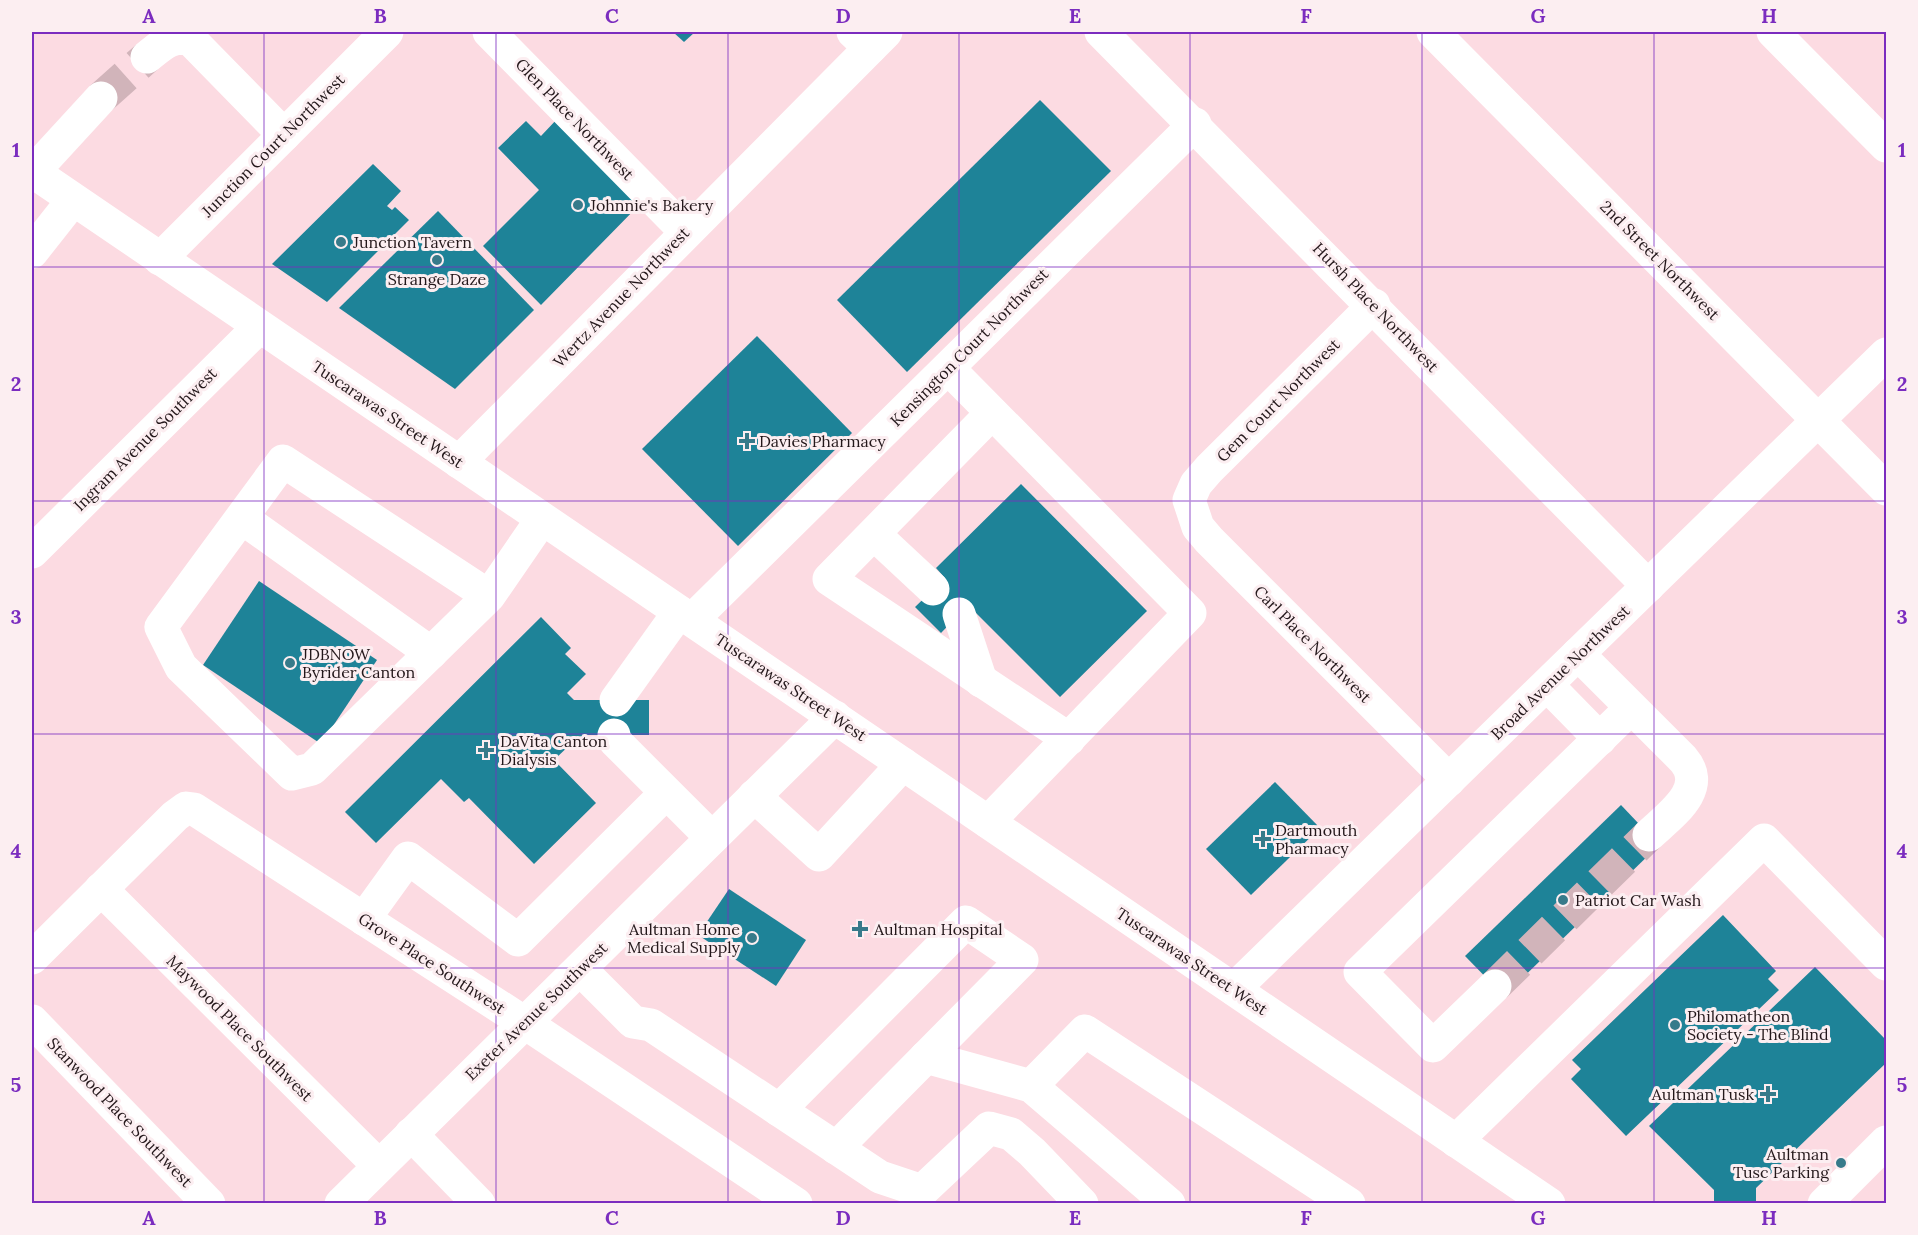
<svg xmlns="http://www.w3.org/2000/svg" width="1918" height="1235" font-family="Lora,serif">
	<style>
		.building { fill: #1e8398 }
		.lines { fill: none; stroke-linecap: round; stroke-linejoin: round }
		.minor-tunnel { stroke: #d1b4ba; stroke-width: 33; stroke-dasharray: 33 16; stroke-linecap: butt }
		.minor { stroke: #fff; stroke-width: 33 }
		.major { stroke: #fff; stroke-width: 33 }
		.grid { fill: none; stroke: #7b2cbf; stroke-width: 1.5; stroke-opacity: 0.55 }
		.poi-dot { fill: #377a8a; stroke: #fceef1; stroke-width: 2 }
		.labels { text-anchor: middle; stroke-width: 6; stroke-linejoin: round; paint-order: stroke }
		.street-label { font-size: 16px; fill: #23171a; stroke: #fceef1 }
		.poi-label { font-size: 16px; fill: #23171a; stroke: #fceef1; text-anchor: start }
		.neatline { fill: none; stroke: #7b2cbf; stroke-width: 2 }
		.grid-label { font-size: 20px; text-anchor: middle; font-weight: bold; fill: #7b2cbf }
	</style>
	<rect width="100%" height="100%" fill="#fcdbe2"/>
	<g class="building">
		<path d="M673,32H695L684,42Z"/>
		<path d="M1040,100L1111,171L907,372L837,300Z"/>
		<path d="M558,118L642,202L541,305L483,246L539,190L498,148L526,121L541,136Z"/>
		<path d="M373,164L401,191L387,206L392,210L395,207L409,220L327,302L272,264Z"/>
		<path d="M438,211L534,310L455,389L339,308Z"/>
		<path d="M757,336L852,433L738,546L642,449Z"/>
		<path d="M1021,484L1147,611L1060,697L968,605L941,633L915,607L945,578L936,568Z"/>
		<path d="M259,581L377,660L321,744L203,665Z"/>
		<path d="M541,617L571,648L565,654L586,674L567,693L574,700H649V735H587V739L575,740L554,760L596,803L534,864L469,798L464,802L441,779L376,843L345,812Z"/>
		<path d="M1275,782L1320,828L1251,895L1206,849Z"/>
		<path d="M1621,805L1659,845L1504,996L1465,956Z"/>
		<path d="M729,889L806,940L776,986L698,935Z"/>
		<path d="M1723,915L1776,971L1768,979L1779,990L1626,1136L1571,1079L1581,1069L1572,1060Z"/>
		<path d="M1815,967L1886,1040V1063L1756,1188V1204H1714V1190L1649,1126Z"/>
	</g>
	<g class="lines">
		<g class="minor-tunnel">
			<path d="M101,98L147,57"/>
			<path d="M1495,986L1649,835"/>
		</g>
		<g class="minor">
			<path d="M489,32L685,231"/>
			<path d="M853,32L870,48"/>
			<path d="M1101,32L1648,586"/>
			<path d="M1433,32L1886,489"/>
			<path d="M1773,32L1886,146"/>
			<path d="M147,57C161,46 171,35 190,39L284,135"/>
			<path d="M33,172L101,98"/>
			<path d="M32,252L73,200"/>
			<path d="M160,259L387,32"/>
			<path d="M1374,305L1209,469L1196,484L1189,500L1198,527L1209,540L1449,780"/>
			<path d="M948,368L1190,613L988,822"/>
			<path d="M992,413L829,579L1069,739"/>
			<path d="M242,518L431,653"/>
			<path d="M874,534L933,589"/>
			<path d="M32,552L259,327"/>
			<path d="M489,596L312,769L292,774L181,667L161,627L283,461L489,596L542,519"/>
			<path d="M959,614L981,681"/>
			<path d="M692,620L1195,124"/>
			<path d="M1578,654L1683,759C1709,789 1670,815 1649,835"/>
			<path d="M1547,685L1600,739"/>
			<path d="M616,700L679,612"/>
			<path d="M614,735L615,741L712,838"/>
			<path d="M754,796L819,855L903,764"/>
			<path d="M101,889L379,1166"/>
			<path d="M364,919L408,858L518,940L666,793"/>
			<path d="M32,958L175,816L186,808L194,809L525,1023L796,1204"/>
			<path d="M580,969L633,1022L651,1025L880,1177L922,1191L989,1128L1011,1134L1032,1152L1082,1204"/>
			<path d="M1495,986L1433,1046L1360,972L1631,708"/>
			<path d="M1234,989L1886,354"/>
			<path d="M32,1021L209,1204"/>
			<path d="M926,1057L1031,1086L1169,1204"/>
			<path d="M1031,1086L1085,1031L1349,1204"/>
			<path d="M779,1110L966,922L1022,960L836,1148"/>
			<path d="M411,1134L479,1204"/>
			<path d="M1456,1141L1764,840L1886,964"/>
			<path d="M341,1204L835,717"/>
			<path d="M1824,1204L1886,1142"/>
		</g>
		<g class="major">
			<path d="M32,171L1549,1204"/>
			<path d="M459,462L886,32"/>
		</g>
	</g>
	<path class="grid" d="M264,32V1204M496,32V1204M728,32V1204M959,32V1204M1190,32V1204M1422,32V1204M1654,32V1204M32,267H1886M32,501H1886M32,734H1886M32,968H1886"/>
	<g class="poi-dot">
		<circle cx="578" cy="205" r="6"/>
		<circle cx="341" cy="242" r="6"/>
		<circle cx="437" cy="260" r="6"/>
		<path d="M744 432h6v6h6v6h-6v6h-6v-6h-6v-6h6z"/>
		<circle cx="290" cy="663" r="6"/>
		<path d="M483 741h6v6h6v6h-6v6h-6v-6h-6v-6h6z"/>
		<path d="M1260 830h6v6h6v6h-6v6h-6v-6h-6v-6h6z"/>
		<circle cx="1563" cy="900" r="6"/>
		<path d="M857 920h6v6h6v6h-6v6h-6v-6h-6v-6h6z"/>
		<circle cx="752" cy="938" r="6"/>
		<circle cx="1675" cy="1025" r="6"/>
		<path d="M1765 1085h6v6h6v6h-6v6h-6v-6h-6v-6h6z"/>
		<circle cx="1841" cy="1163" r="6"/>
	</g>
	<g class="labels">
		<g class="street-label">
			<text transform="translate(575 119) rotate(46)" y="6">Glen Place Northwest</text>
			<text transform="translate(273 145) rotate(-45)" y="6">Junction Court Northwest</text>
			<text transform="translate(1660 260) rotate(45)" y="6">2nd Street Northwest</text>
			<text transform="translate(621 297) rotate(-46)" y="6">Wertz Avenue Northwest</text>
			<text transform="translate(1376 307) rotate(46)" y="6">Hursh Place Northwest</text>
			<text transform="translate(969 347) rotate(-45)" y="6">Kensington Court Northwest</text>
			<text transform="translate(1278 400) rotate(-45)" y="6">Gem Court Northwest</text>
			<text transform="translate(388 414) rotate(34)" y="6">Tuscarawas Street West</text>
			<text transform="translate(145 439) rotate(-45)" y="6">Ingram Avenue Southwest</text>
			<text transform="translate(1313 644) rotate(45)" y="6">Carl Place Northwest</text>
			<text transform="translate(1560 672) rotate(-44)" y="6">Broad Avenue Northwest</text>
			<text transform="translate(791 687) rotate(34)" y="6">Tuscarawas Street West</text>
			<text transform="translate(1192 961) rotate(34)" y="6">Tuscarawas Street West</text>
			<text transform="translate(432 963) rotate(33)" y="6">Grove Place Southwest</text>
			<text transform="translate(536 1011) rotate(-44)" y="6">Exeter Avenue Southwest</text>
			<text transform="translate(240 1028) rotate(45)" y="6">Maywood Place Southwest</text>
			<text transform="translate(120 1112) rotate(46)" y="6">Stanwood Place Southwest</text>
		</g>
		<g class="poi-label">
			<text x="590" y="211">Johnnie's Bakery</text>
			<text x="353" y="248">Junction Tavern</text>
			<text x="437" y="285" text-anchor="middle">Strange Daze</text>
			<text x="759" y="447">Davies Pharmacy</text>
			<text x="302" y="660">JDBNOW<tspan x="302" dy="18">Byrider Canton</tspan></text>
			<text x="500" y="747">DaVita Canton<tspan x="500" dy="18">Dialysis</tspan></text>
			<text x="1275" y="836">Dartmouth<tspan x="1275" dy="18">Pharmacy</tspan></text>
			<text x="1575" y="906">Patriot Car Wash</text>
			<text x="740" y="935" text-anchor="end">Aultman Home<tspan x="740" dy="18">Medical Supply</tspan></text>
			<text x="874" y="935">Aultman Hospital</text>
			<text x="1687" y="1022">Philomatheon<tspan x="1687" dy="18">Society - The Blind</tspan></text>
			<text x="1754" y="1100" text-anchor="end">Aultman Tusk</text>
			<text x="1829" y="1160" text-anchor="end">Aultman<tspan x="1829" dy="18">Tusc Parking</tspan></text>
		</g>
	</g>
	<rect width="1918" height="1235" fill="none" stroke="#fceef1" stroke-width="66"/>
	<rect x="33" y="33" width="1852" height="1169" class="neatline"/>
	<g class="grid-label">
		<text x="149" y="23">A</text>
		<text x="380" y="23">B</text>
		<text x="612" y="23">C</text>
		<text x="843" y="23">D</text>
		<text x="1075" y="23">E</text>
		<text x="1306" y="23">F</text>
		<text x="1538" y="23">G</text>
		<text x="1769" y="23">H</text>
		<text x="16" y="157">1</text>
		<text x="1902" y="157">1</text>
		<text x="16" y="391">2</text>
		<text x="1902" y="391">2</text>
		<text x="16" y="624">3</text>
		<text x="1902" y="624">3</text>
		<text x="16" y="858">4</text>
		<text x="1902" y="858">4</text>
		<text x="16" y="1092">5</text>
		<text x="1902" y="1092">5</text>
		<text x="149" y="1225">A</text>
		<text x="380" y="1225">B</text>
		<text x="612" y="1225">C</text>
		<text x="843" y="1225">D</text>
		<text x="1075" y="1225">E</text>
		<text x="1306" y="1225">F</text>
		<text x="1538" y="1225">G</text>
		<text x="1769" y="1225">H</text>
	</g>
</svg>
